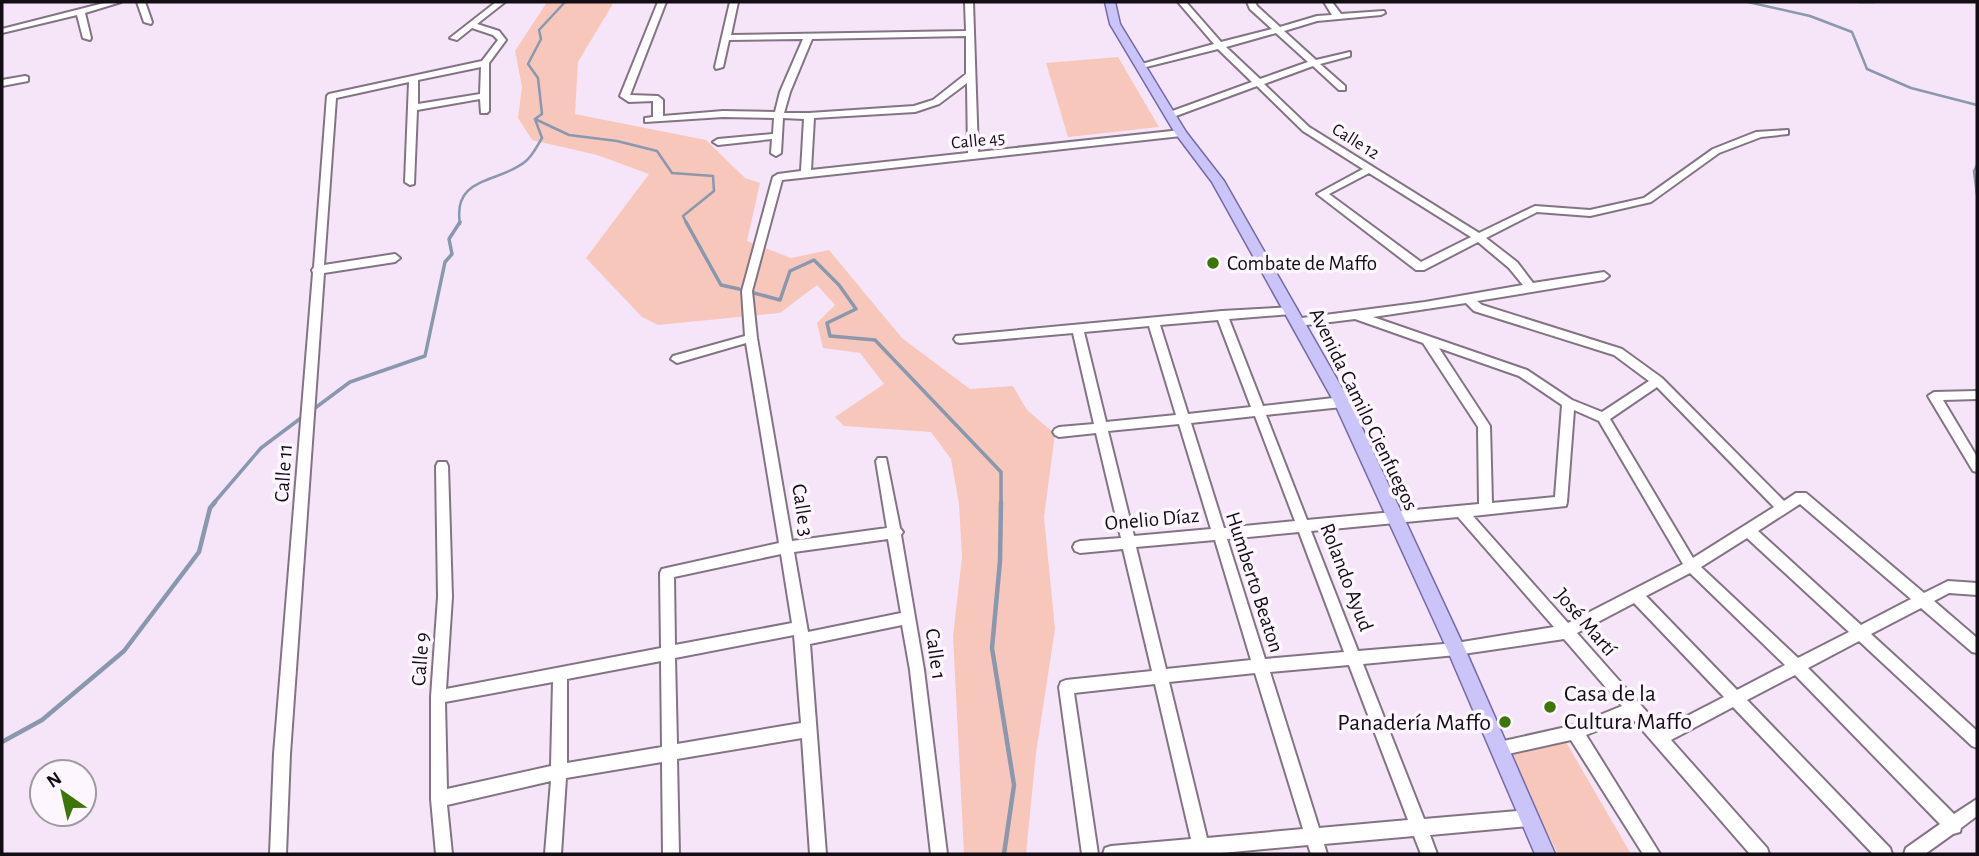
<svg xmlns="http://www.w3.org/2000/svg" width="1979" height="856" font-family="'Alegreya Sans',sans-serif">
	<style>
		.green { fill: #f8c7bc }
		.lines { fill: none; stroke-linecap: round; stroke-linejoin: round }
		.stream-far2 { stroke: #8998af; stroke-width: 2.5 }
		.stream-far1 { stroke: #8998af; stroke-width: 3.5 }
		.stream { stroke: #8998af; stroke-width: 4.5 }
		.minor-casing { stroke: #837484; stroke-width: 4 }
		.major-casing { stroke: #736aa6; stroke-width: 3 }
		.minor { fill: #fff; fill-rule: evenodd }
		.major { fill: #cac4f9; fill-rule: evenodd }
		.poi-dot { fill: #3d7507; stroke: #fdf6fe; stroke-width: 2.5 }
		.labels { text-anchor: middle; stroke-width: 7; stroke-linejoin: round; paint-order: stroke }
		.far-street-label { font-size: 18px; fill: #130d14; stroke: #fdf6fe }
		.poi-label { font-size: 21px; fill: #130d14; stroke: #fdf6fe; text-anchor: start }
		.street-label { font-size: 21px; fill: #130d14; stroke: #fdf6fe }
		.near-poi-label { font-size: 24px; fill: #130d14; stroke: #fdf6fe; text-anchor: start }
	</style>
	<rect width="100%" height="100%" fill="#f6e5f8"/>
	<g class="green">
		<path d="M547,2H614L578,62L575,114L706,140L745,178L760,183L747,241L791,258L829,250L902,338L970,389L1013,386L1027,410L1055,434L1044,517L1055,629L1036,753L1026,854H964L953,636L962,557L959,504L951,459L931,432L844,426L835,417L884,384L860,353L823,348L817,323L835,305L817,285L780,313L658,325L642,317L586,258L649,174L597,155L532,140L518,118L522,87L515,51Z"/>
		<path d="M1118,57L1159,127L1068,137L1046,63Z"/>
		<path d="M1566,742L1631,854H1558L1509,756Z"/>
	</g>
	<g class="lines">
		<g class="stream-far2">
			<path d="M565,2L539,30L541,39L528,64L538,78L542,114L535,119L569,135L617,141L657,151L672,173L713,176L714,191L683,216L687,224"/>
			<path d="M1748,2L1810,16L1852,32L1867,69L1911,88L1977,105"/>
			<path d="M1859,2H1874"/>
			<path d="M1977,165L1974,171L1977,195"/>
			<path d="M460,224C452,175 499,184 526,161C533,155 537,146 542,138L535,119"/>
		</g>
		<g class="stream-far1">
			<path d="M686,222L721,285L739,289"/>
			<path d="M754,293L780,300L790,271L814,260L839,285L856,309L827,323L830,336L875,340L1001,472V504"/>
			<path d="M311,411L350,382L425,356L445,262L452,254L449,239L460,222"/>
			<path d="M213,504L261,448L305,415"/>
		</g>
		<g class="stream">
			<path d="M1001,502L1000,561L992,648L1014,785L1004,854"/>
			<path d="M2,742L42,720L124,651L199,552L210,508L215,502"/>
		</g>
		<defs>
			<g id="minor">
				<path d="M108,2H121L85,13L91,38L90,40L83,38L77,15L2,33V29Z"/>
				<path d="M137,2H145L152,22L151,24L144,22Z"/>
				<path d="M496,2H505L477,24L499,31L506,40L489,63V111L487,113H481L480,99L417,110L414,184L410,185L405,182L409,82L336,98L324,265L395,254L400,258L395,262L324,273L290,754L286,854H270L274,754L313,273L312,270L314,267L327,96L329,94L482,61L498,40L493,35L472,28L457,40L450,38ZM481,67L480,94L418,104V80Z"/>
				<path d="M658,2H666L630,95L658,96L663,100V116L723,111L775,112L780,92L803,39L729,40L723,67L716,69L715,67L730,2H738L731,35L966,31L965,2H973L978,152L1181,130L1186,133L1181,136L782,180L752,291L757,338L792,541L887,528L876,461L878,458H886L900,528L903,532L901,535L924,670L947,854H931L910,670L902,625L810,644L826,854H810L802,738L677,759L679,854H663L662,762L566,778L561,854H545L551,781L447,805L452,854H436L431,799V697L438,597L436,466L438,462H446L448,466L452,597L446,689L661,648L660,573L662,569L779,543L746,343L677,363L671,359L673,356L745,336L742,291L773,177L778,174L801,171L804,119L783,118L781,153L776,156L771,153L772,139L718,145L713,142L718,139L773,134L774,118L723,117L645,122V118L653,117V101L629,102L620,96ZM966,36V74L933,100L914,106L809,113H784L790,92L812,39ZM967,83L968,153L811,170L814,118L915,112L939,104ZM888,539L901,613L808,632L794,552ZM781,554L792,623L675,645L674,577ZM794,635L801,723L677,744L675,658ZM661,661L662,747L567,763V679ZM553,682L551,766L447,789L445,702Z"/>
				<path d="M1178,2H1186L1221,42L1272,29L1250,9L1247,2H1255L1257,6L1280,27L1317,16L1332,15L1324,2H1332L1341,14L1384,11L1385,13L1381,15L1317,21L1284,31L1316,60L1350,52V56L1320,64L1345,86V90H1339L1313,66L1264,84L1309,127L1479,233L1535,206L1590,210L1644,198L1713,149L1756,132L1788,130V134L1761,137L1719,153L1651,202L1590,216L1537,212L1486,238L1517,262L1533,283L1604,272L1609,276L1604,280L1477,301L1482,305L1622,349L1662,378L1784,501L1796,493H1806L1924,593L1948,581L1977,583V595L1949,593L1934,601L1977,638V653L1972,652L1921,608L1871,634L1977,731V748L1972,746L1859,641L1808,668L1954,814L1977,799V816L1961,828L1960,832L1953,834L1925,854H1904L1906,848L1940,824L1795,675L1747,700L1890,848L1892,854H1873L1733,707L1671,740L1767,848L1769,854H1750L1631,717L1586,735L1660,854H1643L1571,740L1499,756L1494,754L1491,749L1494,744L1499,742L1575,725L1622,706L1564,639L1456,655L1363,664L1424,819L1529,810L1535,812L1537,818L1535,824L1529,826L1430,835L1437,854H1421L1414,836L1324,844L1327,854H1311L1308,845L1211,854H1103L1105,848L1111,846L1191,839L1155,684L1074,693L1098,854H1082L1059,687L1061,682L1066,680L1152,671L1123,549L1080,553L1075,551L1073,547L1075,543L1080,541L1121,538L1096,433L1059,437L1055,435L1053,432L1055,429L1059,427L1094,424L1073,333L960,343L956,342L954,339L956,336L1222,311L1295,307L1297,310L1295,313L1291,314L1229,319L1263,406L1342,397L1348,402L1342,407L1266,415L1307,520L1479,504L1478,427L1423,343L1355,319L1298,326L1292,322L1294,319L1425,302L1523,285L1509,268L1478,242L1424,270H1416L1317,194L1363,169L1303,131L1257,86L1173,117H1167V113L1252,82L1218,49L1138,69V65L1214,44ZM1276,33L1308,62L1260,79L1226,47ZM1369,173L1471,237L1421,262L1329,194ZM1466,303L1474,311L1614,355L1649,381L1602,412L1572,400L1527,370L1373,317ZM1218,320L1251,407L1188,414L1160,325ZM1149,326L1176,415L1106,422L1084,332ZM1439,348L1519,376L1562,405L1555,497L1492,503L1490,426ZM1657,387L1774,507L1693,558L1610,419ZM1574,410L1599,421L1683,564L1568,623L1473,516L1566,506L1567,502ZM1255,416L1295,521L1224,528L1191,423ZM1179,424L1211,529L1134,536L1108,431ZM1800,504L1911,599L1861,625L1758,531ZM1458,517L1554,627L1456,643L1358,651L1311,531ZM1299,532L1344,652L1265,659L1227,539ZM1747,538L1849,632L1798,658L1701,567ZM1215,540L1251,660L1166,669L1136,547ZM1690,573L1785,665L1737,690L1646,596ZM1634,603L1724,697L1662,729L1577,633ZM1349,665L1408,820L1319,828L1270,672ZM1255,673L1303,829L1207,838L1169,682Z"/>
				<path d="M25,76L28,77V81L2,86V80Z"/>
				<path d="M1977,391V399L1943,400L1977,457V472L1973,471L1928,396L1934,392Z"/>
			</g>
			<path id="major" d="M1105,2H1115L1120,24L1186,132L1224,181L1350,402L1465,649L1555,854H1535L1447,649L1334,402L1212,182L1175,133L1110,24Z"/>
		</defs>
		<use href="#minor" class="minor-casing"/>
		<use href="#major" class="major-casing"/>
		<use href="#minor" class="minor"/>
		<use href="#major" class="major"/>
	</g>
	<g class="poi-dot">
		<circle cx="1213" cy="263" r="7"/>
		<circle cx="1550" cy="707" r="7"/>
		<circle cx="1505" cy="722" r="7"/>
	</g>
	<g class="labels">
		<g class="far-street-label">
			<text transform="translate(978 140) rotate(-6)" y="6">Calle 45</text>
			<text transform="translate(1356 141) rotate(32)" y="6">Calle 12</text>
		</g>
		<g class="poi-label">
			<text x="1227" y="270">Combate de Maffo</text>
		</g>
		<g class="street-label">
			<text transform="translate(1364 409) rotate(64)" y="7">Avenida Camilo Cienfuegos</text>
			<text transform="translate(283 473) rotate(-86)" y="7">Calle 11</text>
			<text transform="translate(803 510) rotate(81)" y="7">Calle 3</text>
			<text transform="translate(1152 519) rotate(-5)" y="7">Onelio Díaz</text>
			<text transform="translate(1347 577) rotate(69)" y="7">Rolando Ayud</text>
			<text transform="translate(1255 582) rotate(72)" y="7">Humberto Beaton</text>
			<text transform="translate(1586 622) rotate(49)" y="7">José Martí</text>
			<text transform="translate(936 654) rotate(82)" y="7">Calle 1</text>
			<text transform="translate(420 659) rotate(-86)" y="7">Calle 9</text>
		</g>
		<g class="near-poi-label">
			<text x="1564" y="701">Casa de la<tspan x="1564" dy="28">Cultura Maffo</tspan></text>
			<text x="1491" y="730" text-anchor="end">Panadería Maffo</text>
		</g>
	</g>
	<rect width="1979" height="856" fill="none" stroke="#130d14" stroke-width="7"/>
	<g transform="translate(63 793) rotate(326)"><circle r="33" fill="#fdf6fe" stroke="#9f99a0" stroke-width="2"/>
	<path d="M0-5L12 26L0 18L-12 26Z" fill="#3d7507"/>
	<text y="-10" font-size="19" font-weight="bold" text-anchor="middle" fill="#130d14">N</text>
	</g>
</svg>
